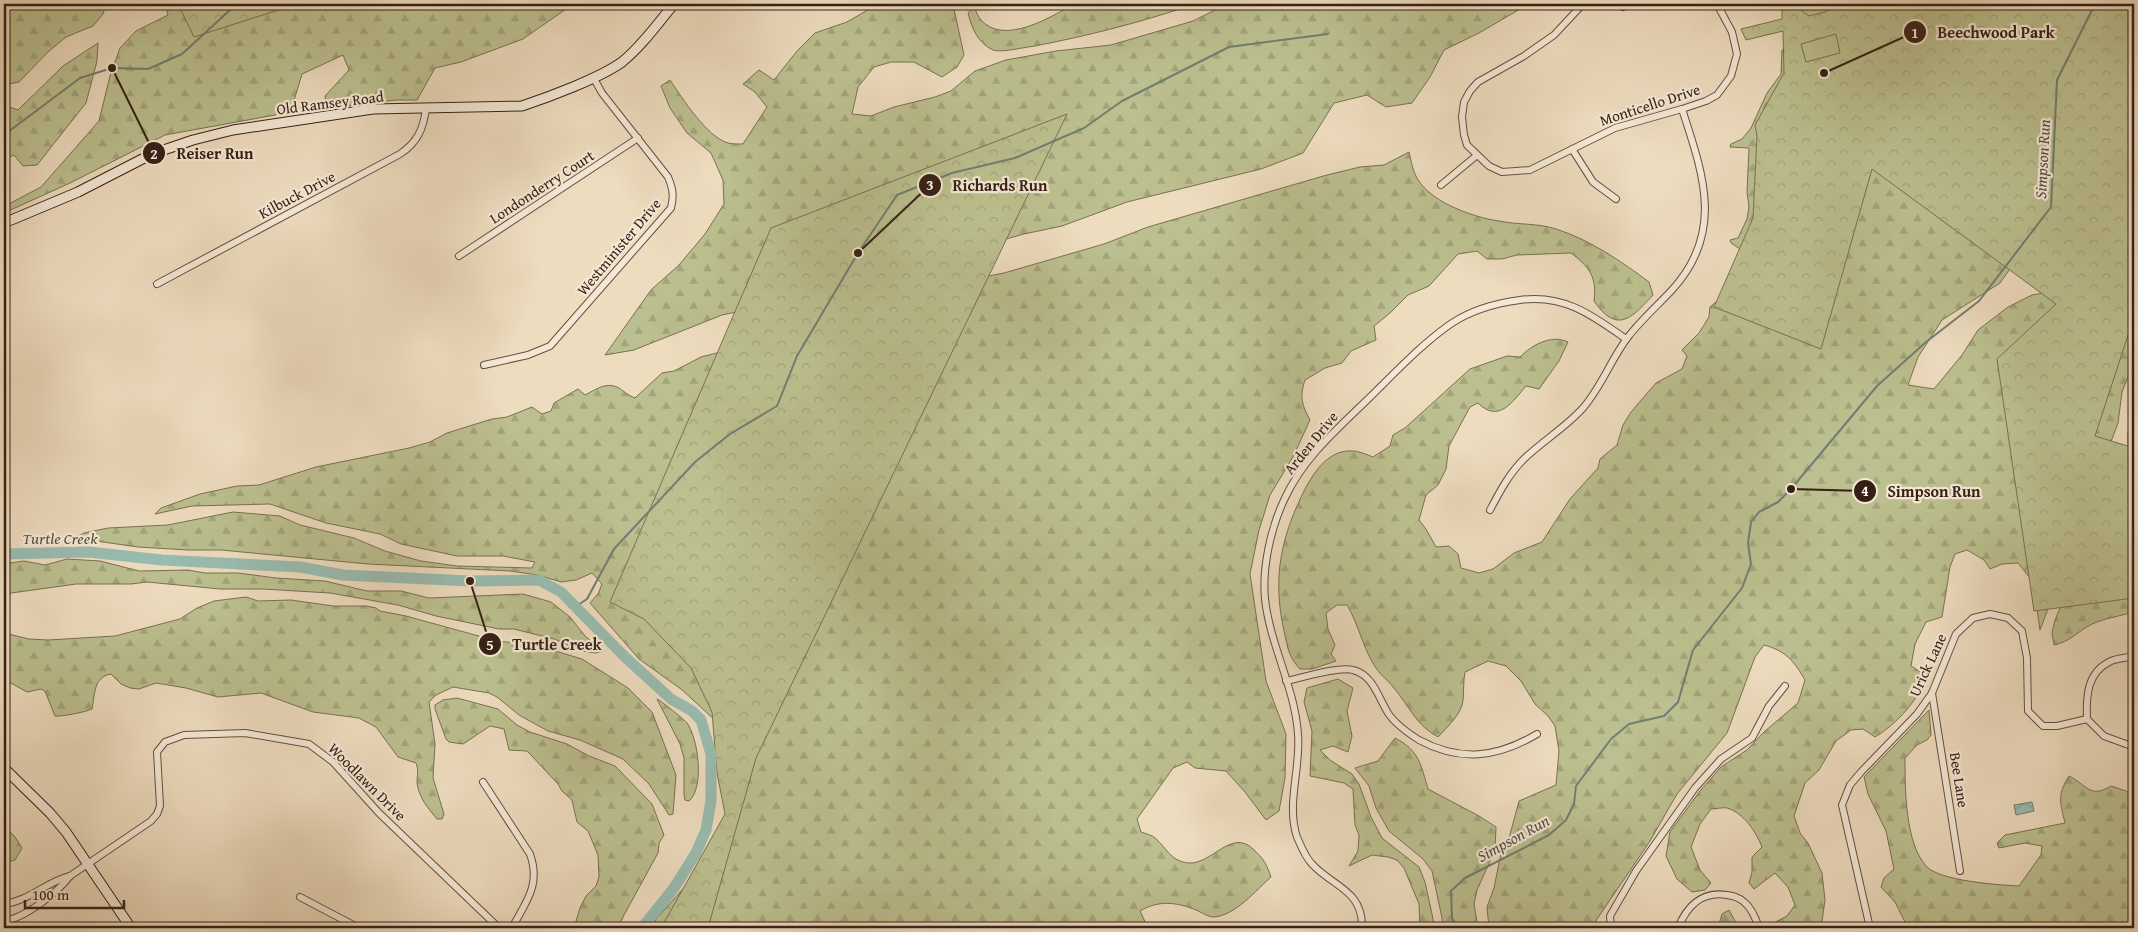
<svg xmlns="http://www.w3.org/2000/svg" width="2138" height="932" font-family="'Gentium Book Plus',serif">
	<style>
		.forest { fill: url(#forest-firs); stroke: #797052 }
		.park { fill: url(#park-crowns); stroke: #797052 }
		.pitch { fill: #bcbf8f; stroke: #797052 }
		.water { fill: url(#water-waves); stroke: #717e72 }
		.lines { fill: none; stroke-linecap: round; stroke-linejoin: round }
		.stream { stroke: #717e72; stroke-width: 2 }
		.river { stroke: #99bcb0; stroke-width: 11 }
		.street-casing { stroke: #644f40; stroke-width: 8 }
		.secondary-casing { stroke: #362015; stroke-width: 11 }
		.street { stroke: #f4e8d5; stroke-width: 6 }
		.secondary { stroke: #f4e8d5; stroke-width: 9 }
		.labels { text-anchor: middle; stroke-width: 4.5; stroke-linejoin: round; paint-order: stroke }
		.street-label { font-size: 15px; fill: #362015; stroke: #f4e8d5 }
		.water-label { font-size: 16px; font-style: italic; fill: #544f44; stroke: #f4e8d5 }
		.leader { fill: none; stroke: #362015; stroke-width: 2 }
		.callout-dot { fill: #362015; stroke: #f4e8d5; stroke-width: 2 }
		.mark-label { font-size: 15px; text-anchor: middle; font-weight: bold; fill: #fff }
		.callout-label { font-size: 16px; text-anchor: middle; font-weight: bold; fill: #362015; stroke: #f4e8d5; stroke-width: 4.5; stroke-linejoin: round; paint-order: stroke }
	</style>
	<defs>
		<pattern id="forest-firs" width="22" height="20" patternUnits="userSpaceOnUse" patternTransform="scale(1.25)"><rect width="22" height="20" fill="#bcbf8f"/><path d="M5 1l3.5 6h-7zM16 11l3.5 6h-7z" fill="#a2a47a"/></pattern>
		<pattern id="park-crowns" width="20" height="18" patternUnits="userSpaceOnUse" patternTransform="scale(1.25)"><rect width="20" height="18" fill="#bcbf8f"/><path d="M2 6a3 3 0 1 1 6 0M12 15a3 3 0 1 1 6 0" fill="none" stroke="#a2a47a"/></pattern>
		<pattern id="water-waves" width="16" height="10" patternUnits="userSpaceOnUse" patternTransform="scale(1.25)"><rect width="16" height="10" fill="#99bcb0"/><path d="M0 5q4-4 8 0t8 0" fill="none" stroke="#84a196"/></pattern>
	</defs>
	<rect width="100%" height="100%" fill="#eedcbf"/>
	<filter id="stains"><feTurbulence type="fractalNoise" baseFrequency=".004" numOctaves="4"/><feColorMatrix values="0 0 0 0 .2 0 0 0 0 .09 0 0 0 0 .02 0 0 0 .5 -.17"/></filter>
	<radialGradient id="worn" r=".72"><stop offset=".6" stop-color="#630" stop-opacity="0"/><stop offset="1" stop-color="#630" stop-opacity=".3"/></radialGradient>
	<g class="forest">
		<path d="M4,4H106L103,14L93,26L66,37L49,51L19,82L4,85Z"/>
		<path d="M165,4H583L566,9L523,39L461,62L435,68L417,100H397L327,108L325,96L349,70L343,55L302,74L293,104L275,115L165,135L70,183L4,213L5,206L41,187L99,121L110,76L120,48L136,31L168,15Z"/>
		<path d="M878,4H950L954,9L964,55L957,67L942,77L914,62H891L874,67L858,87L852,114L871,116L894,107L935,97L951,91L975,71L1006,60L1056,51L1111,45L1193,21L1227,4H1522L1520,9L1479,33L1444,50L1430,77L1412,103L1386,107L1367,95L1334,103L1303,153L1261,169L1127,202L1062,226L1024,234L779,303L722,315L634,350L605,355L651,290L679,265L705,234L724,204L723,180L711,153L687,133L670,108L661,86L670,80C682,98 707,137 728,143C732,144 738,144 743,144L767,107L755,92L743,84L759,70L774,80L797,51L815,33L847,22Z"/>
		<path d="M1074,4H1097L1109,9L1113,4H1187L1183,8C1134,24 1086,36 1035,46C1025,47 1001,53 993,50C978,43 972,29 968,13L974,7C976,11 978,17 981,20C1004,46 1051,17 1074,4Z"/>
		<path d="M2134,4V362L2122,392L2118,423L2040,630L2033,582L2018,563L2002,564L1990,569L1984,560L1967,550L1955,554L1950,567L1942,617L1926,622L1915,644L1911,666L1927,676C1919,699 1897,724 1875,737L1863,729L1851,730L1836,741L1819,770L1805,783L1794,816L1800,833L1808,843L1822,873L1825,900L1821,928H1769L1770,925L1787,916L1795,905L1788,887L1775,873L1754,889L1749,883L1752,872V857L1762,847C1756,832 1744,813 1727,808C1723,807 1716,809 1711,809L1700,824L1691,847L1700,870L1711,883L1705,890L1692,892L1677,879L1666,856L1670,832L1700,791L1721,767L1747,750L1764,732L1798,703L1805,680C1794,661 1786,651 1764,645L1755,657L1727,733L1677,794L1650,841L1593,925L1594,928H1489L1487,907L1494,888L1501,853L1508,842L1519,801L1556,785L1559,751L1555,726L1548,716L1535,704L1521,681L1506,666L1488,661L1465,672C1463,682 1464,692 1463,701C1461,715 1447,727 1438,737C1417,726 1409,706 1394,688C1389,681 1381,676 1376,668C1363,649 1359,625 1347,605H1337L1326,613L1328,629L1335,645L1331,654L1336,661L1312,669H1300C1288,656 1288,648 1284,631C1272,577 1281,536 1306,487C1315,471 1328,452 1348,451C1357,450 1365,454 1373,457L1390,446L1393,435L1405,428L1470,369L1507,356L1520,357C1532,345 1551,334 1568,342L1559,361L1539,389L1526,386C1513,401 1499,424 1478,403L1470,407L1449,446L1446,469L1438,485L1426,495L1419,520L1426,529L1436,547L1449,546L1458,554L1461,568L1479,573L1493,569L1514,553L1542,542L1570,499L1598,468L1600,459L1617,445L1623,425L1631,412L1656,383L1682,369L1687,356L1682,350L1699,333L1709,317L1710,307L1722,297L1746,253L1731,243L1730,240L1738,238L1747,219L1749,207L1747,192L1749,148L1730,147L1731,144L1742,139L1751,128L1767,93L1781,74L1782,50L1788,48L2030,241L2000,283L1942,320L1918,357L1908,385L1934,389L1962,355L1978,330L2008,307L2032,295L2061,290Z"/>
		<path d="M98,43L97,61L86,103L37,165L23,166L14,155L4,160V105L18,110L63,66Z"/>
		<path d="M1409,152C1411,159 1412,168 1415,174C1426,201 1472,217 1499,221C1518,225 1538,223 1556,229C1590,240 1621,261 1649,282L1653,295C1631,319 1617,334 1594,301C1597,278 1590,267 1571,253L1517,255L1502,259H1487L1477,251L1458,254L1429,286L1408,295L1390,313L1374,326L1376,340L1351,351L1342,363L1325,368L1305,380C1299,397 1302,405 1310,420L1293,457L1270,495L1259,530L1250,574L1266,681L1286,734L1285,778L1279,811L1266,820L1245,792L1226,771L1195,768L1187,762L1173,768L1137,819L1141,832C1146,834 1152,835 1155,838C1167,848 1170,861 1188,863C1212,865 1231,828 1253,849C1264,859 1266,863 1271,877C1255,891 1236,915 1214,917C1208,917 1201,912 1196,910C1177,902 1158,900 1140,911L1148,928H653L656,919L716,852L730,821L728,732L681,689L639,659L590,603L598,594L602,584L592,573L576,580L561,582L538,575L510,571L368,564L221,550H188L138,547L96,541H70L84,533L108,528L168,525L233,512L280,516L300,525L354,538L385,551L421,561L457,566L532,568L535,562L503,556H457L401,544L380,534L326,523L270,504L192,506L155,514L161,508L200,494L237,486L259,485L316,467L409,448L430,442L447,433L492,419L507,417L532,407L542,414L551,411L554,403L578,389L585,395C595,390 605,382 617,387C623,390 627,395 635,398L662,373L674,371L701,357L733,349L958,282L1004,273L1104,244L1148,227L1327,175L1360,167L1384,165Z"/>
		<path d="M2128,431L2134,436V612C2120,616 2106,618 2092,624C2078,631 2070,642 2054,645L2052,633L2055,620L2128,446Z"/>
		<path d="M67,559L100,561L139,571L188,570L205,573H238L276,578L325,581L367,591H401L429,598L523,594L551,602L570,617L585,636L603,651L596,653L582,651L554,639L514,629H499L436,616L398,605L330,593L263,589H220L147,582L131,584H76L4,594V564L24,561L45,565Z"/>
		<path d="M246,597L258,601L291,600L333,606H366L376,608L380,611L406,616L497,641L535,645L582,659L628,688L652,712L676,775L673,814L669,815L649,784L623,759L580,740L548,731L519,715L497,697L489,693L453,687L436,695L429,702L435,744L433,778L444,814L442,819H437C428,808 419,798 417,783C417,775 419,771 416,763L398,757L376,727L359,718L313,712L261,693L218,697L186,688L156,683L139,689L130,688L121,684L111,674C93,677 95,695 92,709C86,712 60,717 55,716L45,691L41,689L27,692L9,682L4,675V633L29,639L48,640L115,636L180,619L197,608L214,601Z"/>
		<path d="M1338,679L1353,688L1347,711L1352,736L1348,752L1333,746L1320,750L1330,760L1352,774L1359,784L1371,817L1382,838L1419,867L1425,882L1435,928H1420L1419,904L1404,868L1397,860L1388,857L1372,855L1349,866L1358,851L1359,835L1355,825L1353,789L1344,783L1310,776L1312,731L1304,702L1307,688Z"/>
		<path d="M457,698L498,709L517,725L530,732L567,744L589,756L615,766L652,804L664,835L659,843L658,853L624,915L618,928H574L580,908L586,896L596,886L599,877L598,855L588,831L577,822L572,800L562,791L558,784L530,754L527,751L509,750L504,729L490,726L463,744L449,742L446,739L435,709V705L443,700Z"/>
		<path d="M657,699C660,700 685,720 687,723C698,738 705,787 689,801L685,800L684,795V758L680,744Z"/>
		<path d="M1929,710L1931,735L1927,740L1917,745L1905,758C1905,789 1905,842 1926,866C1939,881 1999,885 2019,886L2041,855L2042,846L2025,843L1999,848L1997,843L2005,835L2065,823C2060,802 2057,795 2069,776C2087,785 2090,799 2111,786L2126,791L2134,797V928H1908L1895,902L1881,887L1884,878L1894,869L1886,831L1868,794L1864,777Z"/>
		<path d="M1395,738C1419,750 1421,765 1428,789L1479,816L1496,827L1495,850L1477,890L1474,904L1478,928H1443L1442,918L1432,871L1423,859L1389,831L1376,808L1369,786L1355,768L1378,761Z"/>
		<path d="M4,825L15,837L22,848L15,860L4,863Z"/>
		<path d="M1729,910L1735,921L1733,928H1718L1722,914Z"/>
	</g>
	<g class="park">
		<path d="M178,4H297L194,37Z"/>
		<path d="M1782,4H2134V330L2130,329L2095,436L2134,448V598L2034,611L1997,359L2056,304L1872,169L1821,349L1714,307L1753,218L1757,136L1755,125L1784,73L1783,31L1746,40L1741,29L1782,19Z"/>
		<path d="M1067,114L756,758L708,928H661L725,814L717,773L712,712L691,668L644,619L610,602L771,228Z"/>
	</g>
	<g class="pitch">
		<path d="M1797,4H1839L1825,12L1809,16L1803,12Z"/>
		<path d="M1836,34L1840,53L1806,62L1801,44Z"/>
	</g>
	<path class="water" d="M2032,802L2034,811L2016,815L2014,805Z"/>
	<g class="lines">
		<g class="stream">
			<path d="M4,135L80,78L112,68L148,69L182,54L230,10L245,4"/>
			<path d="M575,607L587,599L614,549L695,462L730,434L777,406L797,356L858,253L897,195L952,173L1015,158L1084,128L1122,101L1229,47L1328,34"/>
			<path d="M1458,928L1452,918L1451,891L1465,878L1549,835L1566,820L1574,804L1576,786L1611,739L1629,724L1664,716L1678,702L1693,650L1742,588L1751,564L1748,543L1751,522L1759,512L1778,502L1791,489L1877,386L1926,342L1979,301L2051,207L2057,80L2095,4"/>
		</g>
		<path class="river" d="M4,554L89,552L162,560L300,567L343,575L470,581L539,580L561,592L625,657L671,699L692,711L701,720L711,754V801L706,830L696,853L674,888L642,928"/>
		<defs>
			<g id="street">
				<path d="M1583,4L1554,35L1524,56L1478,82L1470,91L1464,102L1462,117L1464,135L1467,145L1489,166L1502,172L1530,170L1615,128L1682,109L1706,101L1717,95L1731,76L1737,54L1732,32L1717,4"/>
				<path d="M1621,4L1623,7"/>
				<path d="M1572,149L1593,182L1616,199"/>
				<path d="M1441,185L1476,156"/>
				<path d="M459,256L638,138"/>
				<path d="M157,284L400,154C418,142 423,129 426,109"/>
				<path d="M484,365L528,355L550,346L671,208C674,196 673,189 668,177L602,93L593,77"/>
				<path d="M1490,510C1500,491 1510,472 1526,457C1544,440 1566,427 1583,408C1602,386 1611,359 1628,337C1641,320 1657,306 1672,290C1725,232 1703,174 1682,109"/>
				<path d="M2134,656C2127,658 2118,658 2111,661C2087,672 2086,696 2087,719L2104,736L2134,747"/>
				<path d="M1286,681C1301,678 1339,666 1353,670C1373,675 1378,697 1388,713C1395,724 1408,733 1419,740C1460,762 1497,758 1537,734"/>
				<path d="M1932,693L1960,871"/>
				<path d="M483,782L530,854C541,885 526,902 512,928"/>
				<path d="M300,897L359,928"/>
				<path d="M4,904C29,901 46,882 70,876"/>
				<path d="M4,921C25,918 57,893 70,876L151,821L157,814L160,806L157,752L165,742L184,735L245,733L309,744L333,762L379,813L499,928"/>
				<path d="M1362,928C1363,890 1333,887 1312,864C1305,857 1301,846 1297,837C1286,804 1301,768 1298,734C1295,688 1270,645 1265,599C1262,567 1271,527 1285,498C1303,459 1335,431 1365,402C1393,375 1420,345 1452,323C1472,310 1497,303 1520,300C1564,294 1592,315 1626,339"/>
				<path d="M1611,928L1610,916L1636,871L1695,788L1721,759L1752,738L1769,706L1785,686"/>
				<path d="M1678,928C1687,906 1701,891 1727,895C1733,896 1739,897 1744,902C1752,908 1756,919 1759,928"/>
				<path d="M1870,928L1842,805L1850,785L1861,772L1917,714L1932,693L1956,634L1973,618L1990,614L2008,618L2022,631L2027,658L2028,711L2043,726H2057L2087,719"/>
			</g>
			<g id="secondary">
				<path d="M4,223L78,192L152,154L193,140L233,130L373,109L522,106C549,97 600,78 622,62C642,46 658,23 674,4"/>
				<path d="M4,768L50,813L66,832L131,928"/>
			</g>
		</defs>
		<use href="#street" class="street-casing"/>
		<use href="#secondary" class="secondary-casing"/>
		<use href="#street" class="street"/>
		<use href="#secondary" class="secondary"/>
	</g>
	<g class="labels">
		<g class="street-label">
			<text transform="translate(330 103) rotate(-7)" y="5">Old Ramsey Road</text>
			<text transform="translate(1650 105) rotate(-18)" y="5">Monticello Drive</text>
			<text transform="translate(542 187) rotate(-33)" y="5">Londonderry Court</text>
			<text transform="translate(297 195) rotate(-28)" y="5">Kilbuck Drive</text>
			<text transform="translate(619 247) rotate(-50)" y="5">Westminister Drive</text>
			<text transform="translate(1311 443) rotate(-51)" y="5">Arden Drive</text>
			<text transform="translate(1928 665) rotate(-65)" y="5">Urick Lane</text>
			<text transform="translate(1959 780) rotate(81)" y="5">Bee Lane</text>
			<text transform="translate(367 782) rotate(45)" y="5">Woodlawn Drive</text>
		</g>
		<g class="water-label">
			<text transform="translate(2042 159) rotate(-87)" y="6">Simpson Run</text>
			<text x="60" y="544">Turtle Creek</text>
			<text transform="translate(1513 838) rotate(-29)" y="6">Simpson Run</text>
		</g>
	</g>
	<path class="leader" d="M1824 73L1915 32M112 68L154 153M858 253L930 185M1791 489L1865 491M470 581L490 644"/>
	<g class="callout-dot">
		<circle cx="1824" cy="73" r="5"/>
		<circle cx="112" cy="68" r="5"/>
		<circle cx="858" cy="253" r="5"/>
		<circle cx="1791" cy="489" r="5"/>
		<circle cx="470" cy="581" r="5"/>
		<circle cx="1915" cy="32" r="12"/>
		<circle cx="154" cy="153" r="12"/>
		<circle cx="930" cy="185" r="12"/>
		<circle cx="1865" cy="491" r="12"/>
		<circle cx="490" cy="644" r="12"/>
	</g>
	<g class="mark-label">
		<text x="1915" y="38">1</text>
		<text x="154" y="159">2</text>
		<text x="930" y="190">3</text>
		<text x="1865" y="496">4</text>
		<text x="490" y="650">5</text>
	</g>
	<g class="callout-label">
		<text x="1996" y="38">Beechwood Park</text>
		<text x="215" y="159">Reiser Run</text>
		<text x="1000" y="191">Richards Run</text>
		<text x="1934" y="497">Simpson Run</text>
		<text x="557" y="650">Turtle Creek</text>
	</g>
	<rect width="2138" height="932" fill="none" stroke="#eedcbf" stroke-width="20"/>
	<rect x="5" y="5" width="2128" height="922" fill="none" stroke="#362015" stroke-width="2.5"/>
	<rect x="10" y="10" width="2118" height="912" fill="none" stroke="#362015"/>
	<path d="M25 900v8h99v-8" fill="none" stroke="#362015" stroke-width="2.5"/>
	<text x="32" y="900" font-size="15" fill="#362015" stroke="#f4e8d5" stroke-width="4" paint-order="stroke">100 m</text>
	<rect width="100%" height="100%" filter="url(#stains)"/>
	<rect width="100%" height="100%" fill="url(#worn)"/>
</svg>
